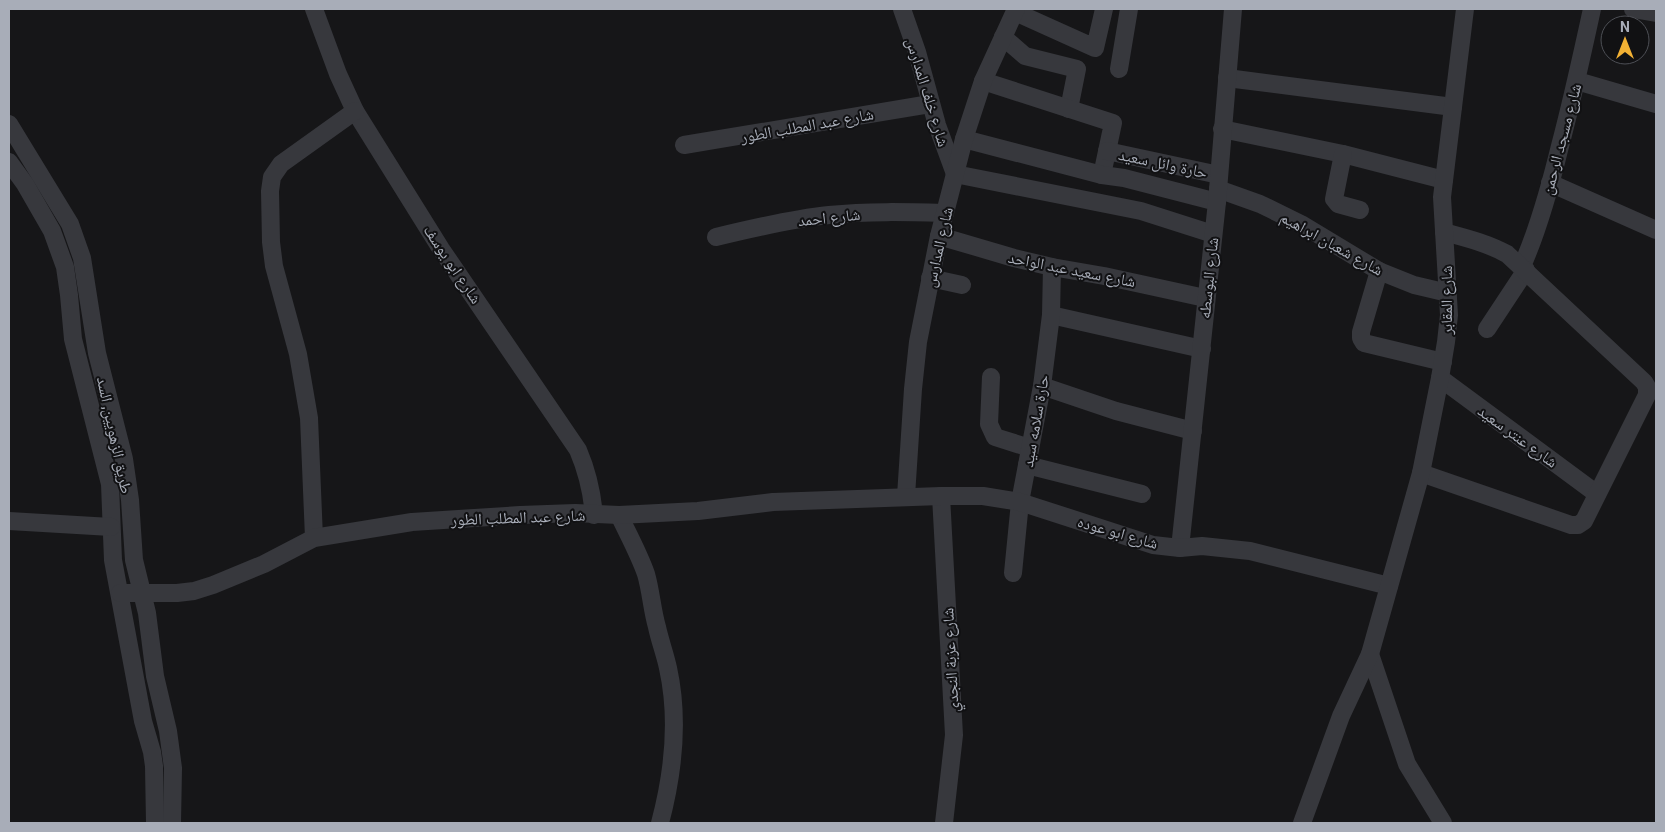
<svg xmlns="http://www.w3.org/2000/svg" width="1665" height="832" font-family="Roboto,'Noto Naskh Arabic',sans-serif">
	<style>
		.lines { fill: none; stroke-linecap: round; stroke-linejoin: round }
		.minor { stroke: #37383d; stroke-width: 18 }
		.labels { text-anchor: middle; stroke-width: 4; stroke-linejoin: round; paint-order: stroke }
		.street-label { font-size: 16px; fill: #a8adb8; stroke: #111113 }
	</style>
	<rect width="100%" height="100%" fill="#161618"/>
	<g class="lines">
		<g class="minor">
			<path d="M314,9L338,74L355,111L441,249L578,450C587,471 592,492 594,515"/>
			<path d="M902,9L917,52L937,125L955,174L1141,211L1213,234"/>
			<path d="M1633,9L1656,13"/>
			<path d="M1015,12L1095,48L1104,9"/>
			<path d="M1003,37L1025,56L1077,69L1069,109"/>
			<path d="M1119,69L1129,9"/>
			<path d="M1227,78L1453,107"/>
			<path d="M983,81L1113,123L1102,175"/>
			<path d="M1577,81L1656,104"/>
			<path d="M9,124L70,224L82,258L97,353L124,459L130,500L134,560L147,613L155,676L168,731L173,768L172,823"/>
			<path d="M1222,129L1343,154L1444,180"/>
			<path d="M964,139L1102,175L1124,178L1217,202"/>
			<path d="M684,145L930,104"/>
			<path d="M1107,151L1219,175"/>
			<path d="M1343,154L1334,199L1338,204L1360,210"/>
			<path d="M9,162L25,184L52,231L65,267L69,295L73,339L110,484L113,560L143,721L152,752L154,766L155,823"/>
			<path d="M1550,183L1656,230"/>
			<path d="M1218,189L1260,204L1301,224L1379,271L1414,285L1448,293"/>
			<path d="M939,236L1014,258L1052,267L1104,276L1205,298"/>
			<path d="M716,237C753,228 791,219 829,215C868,211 906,212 945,213"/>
			<path d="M1522,266C1539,228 1550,187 1560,146C1572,101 1582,55 1592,9"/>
			<path d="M1379,271L1361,332V338L1364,343L1443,362"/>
			<path d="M930,278L962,285"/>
			<path d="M1051,315L1202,349"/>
			<path d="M1487,329L1526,270"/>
			<path d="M991,377L989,424L995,437L1030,448"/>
			<path d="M1440,378L1597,494"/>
			<path d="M1042,386L1116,411L1193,431"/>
			<path d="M1027,465L1142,494"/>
			<path d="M1421,473L1571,525H1578L1584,521L1647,395V387L1644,382L1507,254C1487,243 1466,238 1444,232"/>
			<path d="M906,496L913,389L918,342L939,236L964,139L983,81L1016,9"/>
			<path d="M941,496L954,735L944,823"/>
			<path d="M619,515C628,534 639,554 646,574C651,591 652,610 657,627C660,641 665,654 668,668C679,718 673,774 660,823"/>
			<path d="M9,521L111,527"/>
			<path d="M314,538L309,418L298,354L274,266L271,242L270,191L272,177L281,164L355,111"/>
			<path d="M1180,548L1217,202L1233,9"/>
			<path d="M1013,573L1020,502L1042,386L1051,315L1052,267"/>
			<path d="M120,593H177L194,591L213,585L264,564L314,538L412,522L520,515L575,513L619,515L698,511L773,502L941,496H983L1020,502L1153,545L1180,548L1202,546L1250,551L1389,586"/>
			<path d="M1370,654L1407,764L1443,823"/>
			<path d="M1302,823L1341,716L1370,654L1421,473L1440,378L1446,342L1449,315L1442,197L1465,9"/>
		</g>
	</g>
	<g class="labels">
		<g class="street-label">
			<text transform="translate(928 92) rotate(73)" y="6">شارع خلف المدارس</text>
			<text transform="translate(807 125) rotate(-10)" y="6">شارع عبد المطلب الطور</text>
			<text transform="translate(1561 139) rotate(-75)" y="6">شارع مسجد الرحمن</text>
			<text transform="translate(1163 163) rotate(12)" y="6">حارة وائل سعيد</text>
			<text transform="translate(829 217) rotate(-6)" y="6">شارع احمد</text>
			<text transform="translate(1332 243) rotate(29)" y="6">شارع شعبان ابراهيم</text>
			<text transform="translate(938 247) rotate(-77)" y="6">شارع المدارس</text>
			<text transform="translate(453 264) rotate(56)" y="6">شارع ابو يوسف</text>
			<text transform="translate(1072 269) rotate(11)" y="6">شارع سعيد عبد الواحد</text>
			<text transform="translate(1208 278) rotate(-84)" y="6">شارع البوسطه</text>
			<text transform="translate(1446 300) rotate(-90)" y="6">شارع المقابر</text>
			<text transform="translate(1035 421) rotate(-80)" y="6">حارة سلامه سيد</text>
			<text transform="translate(115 435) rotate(78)" y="6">طريق الزهويين, السد</text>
			<text transform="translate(1518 436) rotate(36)" y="6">شارع عنتر سعيد</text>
			<text transform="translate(518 517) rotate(-2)" y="6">شارع عبد المطلب الطور</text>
			<text transform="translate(1118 532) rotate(16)" y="6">شارع ابو عوده</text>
			<text transform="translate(950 660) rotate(-93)" y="6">شارع عزبة النجدي</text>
		</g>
	</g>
	<rect width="1665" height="832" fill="none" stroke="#a8adb8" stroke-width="20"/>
	<g transform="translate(1625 40)"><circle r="24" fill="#111113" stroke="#4d4f55"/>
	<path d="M0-4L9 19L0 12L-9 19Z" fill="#f2b134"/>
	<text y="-8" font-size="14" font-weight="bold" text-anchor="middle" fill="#a8adb8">N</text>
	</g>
</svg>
